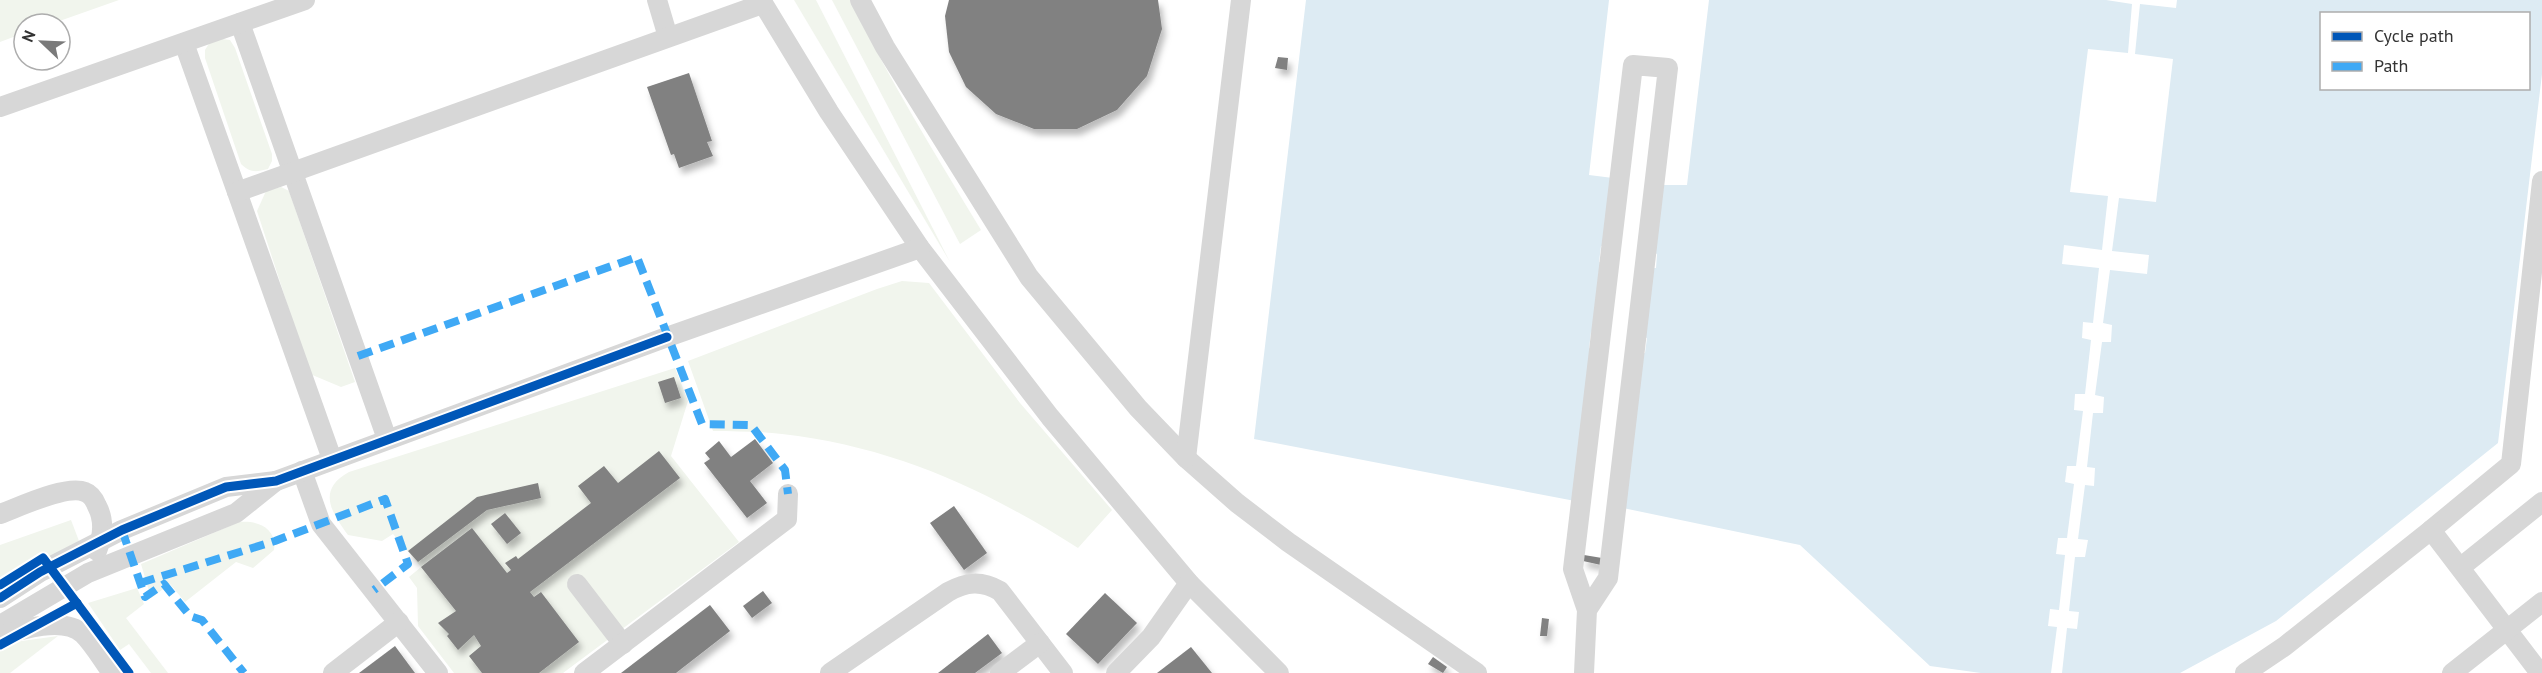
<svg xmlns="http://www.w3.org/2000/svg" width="2542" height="673" font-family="'PT Sans',sans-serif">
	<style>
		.green { fill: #f1f5ed }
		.water { fill: #ddebf3; fill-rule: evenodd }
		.pier { fill: #fff }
		.building { fill: #818181; filter: url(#shadow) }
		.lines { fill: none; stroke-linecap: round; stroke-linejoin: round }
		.minor { stroke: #d7d7d7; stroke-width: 20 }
		.quiet { stroke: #3fa9f5; stroke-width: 8; stroke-dasharray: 15 8; stroke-linecap: butt }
		.cycleway-casing { stroke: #fff; stroke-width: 13 }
		.cycleway { stroke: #0057b8; stroke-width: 9 }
	</style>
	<defs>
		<filter id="shadow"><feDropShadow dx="3.5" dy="6" stdDeviation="3" flood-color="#0004"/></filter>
	</defs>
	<rect width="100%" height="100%" fill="#fff"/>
	<g class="green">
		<path d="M0,0H119L51,24H24V33L0,42Z"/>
		<path d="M794,0H816L950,262Z"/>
		<path d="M832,0H850C889,79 935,154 981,230L960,244Z"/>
		<path d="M222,39L230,40L235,48L272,154V161L268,169C256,172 250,173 241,164L205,58V50L210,42Z"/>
		<path d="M281,187L289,191L355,382L341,387L310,374L257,211L266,191Z"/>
		<path d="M902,281L929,283L1020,403L1112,510L1078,548C983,488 894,447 782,434C759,431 736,432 713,431L688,361L877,289Z"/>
		<path d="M675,368L688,401L671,456L739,542L563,673H454L418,626L417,588L409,577L421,567L393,534L382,541L348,535C332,513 316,490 349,472Z"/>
		<path d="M71,520L79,541L48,559L44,554L0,581V545Z"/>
		<path d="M239,522C258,520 277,528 274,550L253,568L236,562L185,602L170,584L151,598L141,564Z"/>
		<path d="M137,588L144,604L126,618L168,673H151L129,644L120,650L88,603Z"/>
		<path d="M58,636L10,673H0V644Z"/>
	</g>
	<g class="water">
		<path d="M1306,0H1609L1589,175L1613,178L1605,246H1601L1599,262L1603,264L1596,331L1591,332L1589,348L1593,349L1575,501L1254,439Z"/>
		<path d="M1709,0H2542V74L2498,443L2276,621L2180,673H1981L1930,666L1800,545L1623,508L1641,354L1645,353L1647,338L1643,337L1651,268H1656L1657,254L1653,252L1661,185H1687ZM2322,14H2528V88H2322Z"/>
	</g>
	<path class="pier" d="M2106,0H2177L2176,8L2140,4L2135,54L2173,59L2156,202L2119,198L2112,251L2149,255L2147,274L2110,270L2103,323L2112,325L2111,342H2102L2095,395L2104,397L2103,413H2093L2087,467L2095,468L2094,486L2085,485L2078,539L2088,540L2085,557H2075L2069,611L2079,612L2077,629L2067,628L2062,673H2051L2057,627L2048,626L2050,609L2059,610L2065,555L2056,554L2058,538H2067L2074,484L2065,482L2067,466H2076L2083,411L2074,410L2075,394H2085L2091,340L2082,338L2083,322L2093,323L2099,268L2062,264L2064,245L2102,250L2108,196L2070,192L2088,49L2128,53L2132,4Z"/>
	<g class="building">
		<path d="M949,0H1158L1162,29L1147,76L1117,110L1077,129H1034L996,114L966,87L949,52L945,16Z"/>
		<path d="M1278,57L1288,58L1287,70L1275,68Z"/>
		<path d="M689,73L712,141L707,142L713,156L679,168L674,154L671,155L647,87Z"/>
		<path d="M674,377L681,398L665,403L658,382Z"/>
		<path d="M755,439L773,463L750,481L767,503L747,518L704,463L710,459L705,453L719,441L731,457Z"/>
		<path d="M659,451L680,478L530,592L534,597L541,592L579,642L539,673H482L469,656L481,646L474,635L458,650L447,636L449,634L438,623L456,611L421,567L472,528L507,573L511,570L505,563L516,556L518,559L591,503L578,486L604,466L618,483Z"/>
		<path d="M538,483L541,498L487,510L418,562L408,551L477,497Z"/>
		<path d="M954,506L987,553L964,570L930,523Z"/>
		<path d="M505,513L521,533L507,544L491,524Z"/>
		<path d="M1584,555L1602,558L1601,565L1583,561Z"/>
		<path d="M763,591L772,603L752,618L743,606Z"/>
		<path d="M1105,593L1137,623L1098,664L1066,634Z"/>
		<path d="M710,605L730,631L676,673H621Z"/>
		<path d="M1542,618L1549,619L1547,636H1540Z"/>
		<path d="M988,634L1002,653L975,673H938Z"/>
		<path d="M395,646L415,673H359Z"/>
		<path d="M1191,647L1212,673H1157Z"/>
		<path d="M1433,657L1447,667L1443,673L1428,664Z"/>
	</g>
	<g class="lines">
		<g class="minor">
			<path d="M657,0L668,37"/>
			<path d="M761,0L829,112L920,248L1050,417L1189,583L1279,673"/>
			<path d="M860,0L885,47L1029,277L1138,408L1186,458L1237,503L1288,542L1477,673"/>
			<path d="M240,23L387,439"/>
			<path d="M184,43L332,459"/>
			<path d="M0,107L305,0"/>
			<path d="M237,192L762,4"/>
			<path d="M1186,458L1241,0"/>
			<path d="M302,471L321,524L438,673"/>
			<path d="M0,514C19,507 67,484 85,492C91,494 95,501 97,506C105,521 103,536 97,551"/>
			<path d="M2431,530L2511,464L2542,181"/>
			<path d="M2461,567L2542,502"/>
			<path d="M577,584L623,644"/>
			<path d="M0,598L40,572L122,530L226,487L276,481L667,337L920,248"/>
			<path d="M0,625L88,573L236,513L276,481"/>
			<path d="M0,637C21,629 64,616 83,634C94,645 103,661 112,673"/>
			<path d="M333,673L399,622"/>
			<path d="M584,673L787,519L788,494"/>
			<path d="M830,673L948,592C966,582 981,580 1000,591L1063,673"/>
			<path d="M1000,673L1040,643"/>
			<path d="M1116,673L1151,637L1189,583"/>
			<path d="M1584,673L1587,610L1573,569L1633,65L1668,68L1608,578L1587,610"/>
			<path d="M2245,673L2285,646L2431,530L2540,673"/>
			<path d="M2452,673L2542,602"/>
		</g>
		<g class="quiet">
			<path d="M358,356L637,257L702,424L751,425L785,470L788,494"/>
			<path d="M122,530L145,597L164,584L190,616L202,620L244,673"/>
			<path d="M140,583L275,541L385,499L408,564L374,590"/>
		</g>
		<defs>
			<g id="cycleway">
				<path d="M0,585L43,558L129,673"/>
				<path d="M0,598L40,572L122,530L226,487L276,481L667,337"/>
				<path d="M0,645L77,603"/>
			</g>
		</defs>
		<use href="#cycleway" class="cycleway-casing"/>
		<use href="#cycleway" class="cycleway"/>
	</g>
	<rect x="2320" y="12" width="210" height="78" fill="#ffffff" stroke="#adadad" stroke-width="1.5"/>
	<rect x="2332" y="32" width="30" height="9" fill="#0057b8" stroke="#adadad" stroke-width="1.5"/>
	<text x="2374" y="42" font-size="18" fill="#333333">Cycle path</text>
	<rect x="2332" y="62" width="30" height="9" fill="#3fa9f5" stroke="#adadad" stroke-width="1.5"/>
	<text x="2374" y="72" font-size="18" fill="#333333">Path</text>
	<g transform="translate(42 42) rotate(293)"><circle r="28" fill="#ffffff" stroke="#adadad" stroke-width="1.5"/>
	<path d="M0-4.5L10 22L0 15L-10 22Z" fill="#7a7a7a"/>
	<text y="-9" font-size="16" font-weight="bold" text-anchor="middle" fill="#333333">N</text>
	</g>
</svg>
